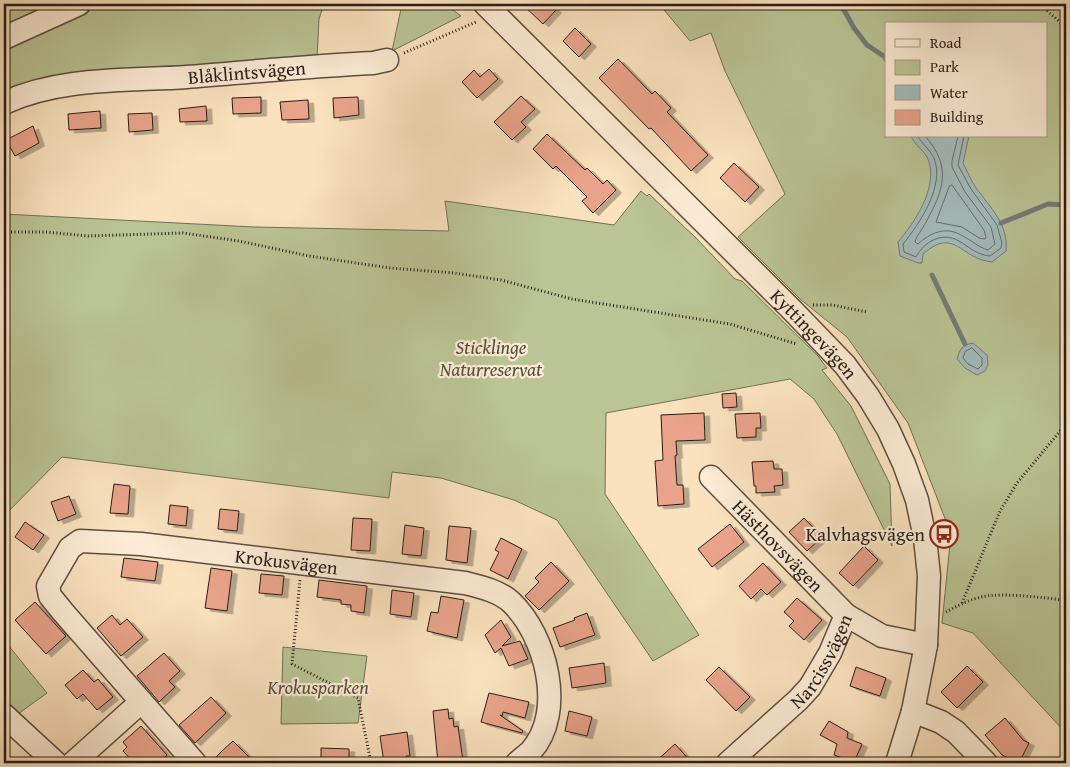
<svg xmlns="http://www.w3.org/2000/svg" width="1070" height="767" font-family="'Gentium Book Plus',serif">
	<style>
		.green { fill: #bac494; stroke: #717056; fill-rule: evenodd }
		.water { fill: #a3bbbc; stroke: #727c7a }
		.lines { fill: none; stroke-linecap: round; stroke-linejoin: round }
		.shore { stroke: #666c6a; stroke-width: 1 }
		.stream { stroke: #727c7a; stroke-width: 5 }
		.building { fill: #e9a38a; stroke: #281d17; filter: url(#shadow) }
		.minor-casing { stroke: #5c4e41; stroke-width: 25 }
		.path { stroke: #281d17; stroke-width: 3; stroke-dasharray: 1 2.5; stroke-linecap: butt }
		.minor { stroke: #fcecd5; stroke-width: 22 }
		.labels { text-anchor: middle; stroke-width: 4.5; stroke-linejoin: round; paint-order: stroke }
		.street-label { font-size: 19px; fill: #281d17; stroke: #fcecd5 }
		.park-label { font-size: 19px; font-style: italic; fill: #544f3c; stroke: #fcecd5 }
		.poi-label { font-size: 19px; fill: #281d17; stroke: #fcecd5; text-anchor: end }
	</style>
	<defs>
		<filter id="shadow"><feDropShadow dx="5.5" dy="3" stdDeviation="0" flood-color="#0004"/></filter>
	</defs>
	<rect width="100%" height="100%" fill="#fae2be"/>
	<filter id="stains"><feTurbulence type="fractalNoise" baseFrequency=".004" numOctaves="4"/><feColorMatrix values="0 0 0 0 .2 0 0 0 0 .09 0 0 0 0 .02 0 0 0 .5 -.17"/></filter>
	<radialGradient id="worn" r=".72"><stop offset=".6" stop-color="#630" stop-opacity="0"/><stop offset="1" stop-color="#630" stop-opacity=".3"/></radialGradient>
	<g class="green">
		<path d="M4,4H324L319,19L317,58L4,96Z"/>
		<path d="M402,4H445L461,16L392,51Z"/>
		<path d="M659,4H1066V738L1065,732L973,633L942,623L951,534L908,423L847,337L800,299L738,237L785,194L725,71L711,33L690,41ZM886,24H1046V136H886Z"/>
		<path d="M641,191L647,196L649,194L695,237L735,279L742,281L818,356L827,368L822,370L851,406L890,484L892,546L837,434L814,399L790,379L606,413L605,494L699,635L653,661L557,520L514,500L441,478L392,472L389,498L62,457L4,516V214L254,227L449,231L445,201L614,225Z"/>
		<path d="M4,640L47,693L18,714L4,700Z"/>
		<path d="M283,647L367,656L358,723L281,724Z"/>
	</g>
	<g class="water">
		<path d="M911,136H969L963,163C967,171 971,180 976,188C990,207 1009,225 1006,251L992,262C960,259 955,226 923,254L922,263H918L900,256L898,242C915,222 937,189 929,162C926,151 915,146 911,136Z"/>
		<path d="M973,343L987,355L988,365L985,371L977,375L965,368L957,359C960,349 962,345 973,343Z"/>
	</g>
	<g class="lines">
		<g class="shore">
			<path d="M917,136C922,143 930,150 934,158C945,186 920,223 903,244L904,252L916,257C924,242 942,231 959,241C969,247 977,255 990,256L1001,248L1002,243L997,225L971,189L958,165L964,136"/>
			<path d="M925,136C952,166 944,190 926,222C923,229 916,236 915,242L918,244C930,233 945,226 961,235C971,240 978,247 988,250L995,244L991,227L965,192L952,167V161L958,136"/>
			<path d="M952,185L984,230L986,237L985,239L979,238L962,227L936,222L949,187Z"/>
			<path d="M972,348L982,358V365L978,369L968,364L963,358L965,352Z"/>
		</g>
		<g class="stream">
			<path d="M844,10L854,28L867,45L885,57L886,60"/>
			<path d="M1001,223L1048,204L1066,205"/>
			<path d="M932,275L965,344"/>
		</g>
	</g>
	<g class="building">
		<path d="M522,4H550L556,10L543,24Z"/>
		<path d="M575,28L591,44L579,57L563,41Z"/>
		<path d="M618,59L652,94L655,91L671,108L667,112L708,155L691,171L651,128L649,129L599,78Z"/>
		<path d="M489,69L498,79L477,98L462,82L474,70L480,77Z"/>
		<path d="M521,96L535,109L521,122L526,127L512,140L494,122Z"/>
		<path d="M261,97V113L233,114L232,98Z"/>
		<path d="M358,97L359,115L334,118L333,98Z"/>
		<path d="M308,100L309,119L282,120L280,102Z"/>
		<path d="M206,106L207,121L180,122L179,109Z"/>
		<path d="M100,111L101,128L69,130L68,114Z"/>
		<path d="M152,113L153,130L129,132L128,114Z"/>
		<path d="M33,126L39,143L15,156L6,140Z"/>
		<path d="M547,134L585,170L587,168L603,184L607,180L616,190L593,213L582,201L587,197L556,166L553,169L533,149Z"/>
		<path d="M734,163L759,187L745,202L720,178Z"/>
		<path d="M736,393L737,407L723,408L722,394Z"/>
		<path d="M704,413L705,440L676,441L677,455L675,456L677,485H683L684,504L658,506L655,461L663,460L661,415Z"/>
		<path d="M760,413L761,428H756V437L737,438L735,414Z"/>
		<path d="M773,461L774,469H782L783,485L774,486L775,492L756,493V486H754L752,462Z"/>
		<path d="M114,484L130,486L128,514L110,513Z"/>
		<path d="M69,496L76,514L58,521L51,502Z"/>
		<path d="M170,505L188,507L186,526L168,524Z"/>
		<path d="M220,509L239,511L237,531L218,529Z"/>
		<path d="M353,518L372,519L370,551L351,550Z"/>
		<path d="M804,518L822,537L807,551L789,532Z"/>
		<path d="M25,522L44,535L33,550L15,537Z"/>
		<path d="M730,524L744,542L712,567L698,549Z"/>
		<path d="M405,525L424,528L421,556L402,554Z"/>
		<path d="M449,526L471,528L467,563L446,560Z"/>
		<path d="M501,538L522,549L508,579L490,570L499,552L495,550Z"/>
		<path d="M864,546L878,560L853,586L839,573Z"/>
		<path d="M124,558L158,562L155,581L121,577Z"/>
		<path d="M551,562L569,581L539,610L525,596L539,582L535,578Z"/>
		<path d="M763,563L781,582L767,595L761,589L751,599L739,586Z"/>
		<path d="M211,568L232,571L227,611L205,608Z"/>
		<path d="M261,574L284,576L282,595L259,593Z"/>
		<path d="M319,580L367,586L364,613L351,611V605L341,604V600L317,597Z"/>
		<path d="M392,590L414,593L411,617L390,614Z"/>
		<path d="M441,596L464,600L457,638L427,631L431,612L438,613Z"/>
		<path d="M797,598L822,620L804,640L789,626L794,621L784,612Z"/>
		<path d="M35,602L66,636L46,654L15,620Z"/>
		<path d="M587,613L595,635L560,647L553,628L575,620L574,618Z"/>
		<path d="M112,615L120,625L127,619L143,637L121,656L97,628Z"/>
		<path d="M501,620L511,637L502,646L520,641L528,659L509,666L501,648L495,653L485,635Z"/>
		<path d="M164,653L180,671L169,681L175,687L159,702L137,676Z"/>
		<path d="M604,663L606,683L572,688L569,668Z"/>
		<path d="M967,666L983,682L957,708L941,692Z"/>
		<path d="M719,667L750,697L736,711L706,680Z"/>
		<path d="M856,667L886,678L880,696L850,686Z"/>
		<path d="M83,670L94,682L98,679L113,697L97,710L83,694L77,699L65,685Z"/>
		<path d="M489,693L529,702L525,718L503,712L502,716L500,715L523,731L522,733L481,722Z"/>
		<path d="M211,697L226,713L195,743L179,725Z"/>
		<path d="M448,709L449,719L453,718L454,727L458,726L463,761L438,763L433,711Z"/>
		<path d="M569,711L592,717L587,736L565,731Z"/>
		<path d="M1005,718L1023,740L1029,743L1019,763L1002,755L985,735Z"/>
		<path d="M829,721L848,732L847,738L862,744L854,762L834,755L837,744L820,735Z"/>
		<path d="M141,726L167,755L159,763H134L123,751L127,747L123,742Z"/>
		<path d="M407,732L410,756H406L407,763H384L380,736Z"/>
		<path d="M233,741L255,763H210L222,751Z"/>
		<path d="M675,744L692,763H654Z"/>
		<path d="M321,748L349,749V763H321Z"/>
	</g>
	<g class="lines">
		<defs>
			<g id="minor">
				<path id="s1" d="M485,4L792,310L845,365L868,396L888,429L904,464L917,500L925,538L929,576L926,645L913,711L897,763"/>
				<path d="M4,38L79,4"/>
				<path id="s2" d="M4,103C60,77 127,81 187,77C249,72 311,66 373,63L387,60"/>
				<path id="s3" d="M711,477L846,615"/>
				<path d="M913,711L941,722L956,732L986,763"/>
				<path d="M4,715L56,763"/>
				<path d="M73,763L141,702"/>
				<path id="s4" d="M195,763L63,612L50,596L48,586L70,548L80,541L141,544L465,583C481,587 499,591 511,602C546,635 566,712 531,751C527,755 521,759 517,763"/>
				<path id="s5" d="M728,763L798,700L810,687L830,653L846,615L882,636L926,645"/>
			</g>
		</defs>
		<use href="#minor" class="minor-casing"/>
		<g class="path">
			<path d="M1039,4L1066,27"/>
			<path d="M404,53L476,22"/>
			<path d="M4,232H46L88,236L183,233L239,241L309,256L390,268L454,273L501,280L572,299L730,324L797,344"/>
			<path d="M813,305H832L867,312"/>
			<path d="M300,580L292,664L358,698L371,763"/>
			<path d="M962,603L1000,511L1017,483L1066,424"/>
			<path d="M946,612C959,605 972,598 987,596C1012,593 1041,598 1066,600"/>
		</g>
		<use href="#minor" class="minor"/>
	</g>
	<defs>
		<symbol id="bus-ring" viewBox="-11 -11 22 22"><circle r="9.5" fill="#fcecd5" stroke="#8f2418" stroke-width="1.5"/><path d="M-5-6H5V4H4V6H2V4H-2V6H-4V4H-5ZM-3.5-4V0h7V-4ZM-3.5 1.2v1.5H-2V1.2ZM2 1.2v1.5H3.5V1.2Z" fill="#8f2418"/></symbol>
	</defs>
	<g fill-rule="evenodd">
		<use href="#bus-ring" x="928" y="518" width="32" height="32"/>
	</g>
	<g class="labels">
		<g class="street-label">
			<text dy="7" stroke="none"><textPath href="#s2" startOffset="246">Blåklintsvägen</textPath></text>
			<text dy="7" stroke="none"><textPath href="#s1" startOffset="466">Kyttingevägen</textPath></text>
			<text dy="7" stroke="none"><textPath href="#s3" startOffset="96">Hästhovsvägen</textPath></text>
			<text dy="7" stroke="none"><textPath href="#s4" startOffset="495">Krokusvägen</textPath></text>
			<text dy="7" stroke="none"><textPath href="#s5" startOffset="140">Narcissvägen</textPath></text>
		</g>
		<g class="park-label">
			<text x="491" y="354">Sticklinge<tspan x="491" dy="22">Naturreservat</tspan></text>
			<text x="318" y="694">Krokusparken</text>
		</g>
		<g class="poi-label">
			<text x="925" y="541">Kalvhagsvägen</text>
		</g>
	</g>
	<rect width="1070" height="767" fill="none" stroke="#fae2be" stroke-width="20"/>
	<rect x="5" y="5" width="1060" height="757" fill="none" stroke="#281d17" stroke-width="2.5"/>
	<rect x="10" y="10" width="1050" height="747" fill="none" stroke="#281d17"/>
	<rect x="885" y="22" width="162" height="115" fill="#fcecd5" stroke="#a79989"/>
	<rect x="895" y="39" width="25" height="8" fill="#fcecd5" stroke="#a79989"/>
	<text x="930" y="48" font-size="15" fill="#281d17">Road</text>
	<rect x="895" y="60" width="25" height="15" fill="#bac494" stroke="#a79989"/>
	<text x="930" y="72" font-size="15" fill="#281d17">Park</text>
	<rect x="895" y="85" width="25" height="15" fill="#a3bbbc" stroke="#a79989"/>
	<text x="930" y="98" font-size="15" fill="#281d17">Water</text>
	<rect x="895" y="110" width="25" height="15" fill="#e9a38a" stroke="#a79989"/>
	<text x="930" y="122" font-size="15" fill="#281d17">Building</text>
	<rect width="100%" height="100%" filter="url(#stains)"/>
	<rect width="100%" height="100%" fill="url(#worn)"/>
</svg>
